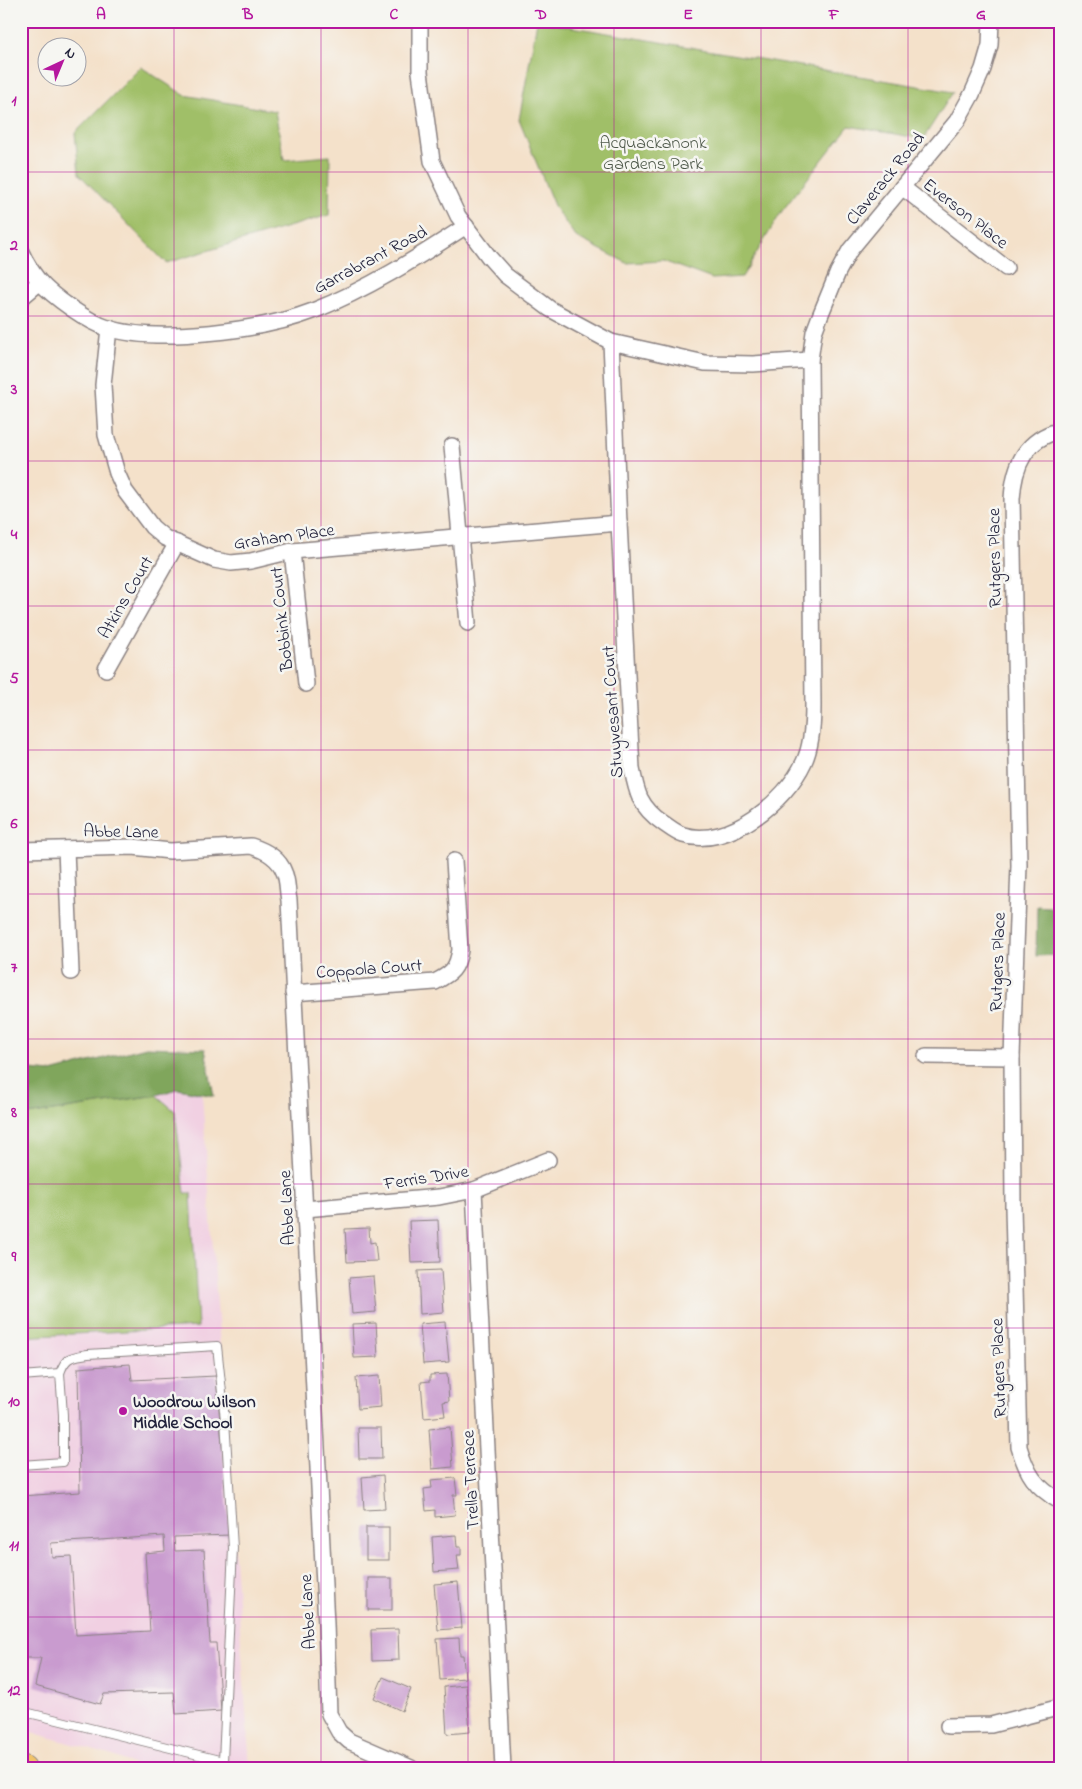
<svg xmlns="http://www.w3.org/2000/svg" width="1082" height="1789" font-family="'Indie Flower',sans-serif">
	<style>
		.built { fill: #f1d0e2 }
		.green { fill: #a0bf67; stroke: #617051 }
		.forest { fill: #80a65c; stroke: #51644c }
		.building { fill: #c99bcf; fill-rule: evenodd }
		.lines { fill: none; stroke-linecap: round; stroke-linejoin: round }
		.service-casing { stroke: #8b8282; stroke-width: 10 }
		.minor-casing { stroke: #8b8282; stroke-width: 18 }
		.trunk-casing { stroke: #8b8282; stroke-width: 26 }
		.service { stroke: #fff; stroke-width: 8 }
		.minor { stroke: #fff; stroke-width: 15 }
		.trunk { stroke: #f1c369; stroke-width: 24 }
		.grid { fill: none; stroke: #b5179e; stroke-width: 1; stroke-opacity: 0.55 }
		.poi-dot { fill: #b5179e; stroke: #f6f6f2; stroke-width: 2 }
		.labels { text-anchor: middle; stroke-width: 5; stroke-linejoin: round; paint-order: stroke }
		.park-label { font-size: 18px; fill: #4e594a; stroke: #f6f6f2 }
		.street-label { font-size: 18px; fill: #22223b; stroke: #f6f6f2 }
		.poi-label { font-size: 18px; font-weight: bold; fill: #22223b; stroke: #f6f6f2; text-anchor: start }
		.neatline { fill: none; stroke: #b5179e; stroke-width: 2 }
		.grid-label { font-size: 16px; text-anchor: middle; font-weight: bold; fill: #b5179e }
	</style>
	<rect width="100%" height="100%" fill="#f6f6f2"/>
	<filter id="ink" filterUnits="userSpaceOnUse"><feTurbulence type="fractalNoise" baseFrequency=".02" numOctaves="2"/><feDisplacementMap in="SourceGraphic" scale="10" xChannelSelector="R" yChannelSelector="G"/><feConvolveMatrix kernelMatrix="1 2 1 2 8 2 1 2 1" color-interpolation-filters="sRGB"/></filter>
	<filter id="wash" filterUnits="userSpaceOnUse"><feTurbulence type="fractalNoise" baseFrequency=".0096" numOctaves="4" result="noise"/><feDisplacementMap in="SourceGraphic" scale="20" xChannelSelector="R" yChannelSelector="G"/><feGaussianBlur stdDeviation="1.12" result="paint"/><feColorMatrix in="noise" values="0 0 0 0 0 0 0 0 0 0 0 0 0 0 0 0 0 1.4 0 .05"/><feComposite in="paint" operator="in"/></filter>
	<g filter="url(#wash)">
		<rect width="100%" height="100%" fill="#f4e1ca"/>
		<path class="built" d="M199,1072L202,1094L250,1768H142L113,1756L21,1729V1087Z"/>
		<g class="green">
			<path d="M537,21L953,92L923,139L849,126L782,211L742,277L712,279L663,261L627,263L576,237L555,208L519,120Z"/>
			<path d="M141,67L184,95L275,111L284,160L330,156L329,215L166,263L79,174L75,133Z"/>
			<path d="M156,1095L175,1111L185,1193H191L198,1327L21,1337V1116Z"/>
		</g>
		<g class="forest">
			<path d="M1037,906L1061,908V955L1036,956Z"/>
			<path d="M146,1047L205,1049L214,1096L178,1089L156,1095L21,1116V1069L51,1072Z"/>
		</g>
		<g id="blocks">
			<g class="building">
				<path d="M438,1220L440,1262L411,1263L409,1221Z"/>
				<path d="M369,1228L370,1243L375,1242L377,1261L347,1262L345,1229Z"/>
				<path d="M441,1270L444,1312L420,1314L418,1271Z"/>
				<path d="M373,1276L376,1312L352,1314L349,1278Z"/>
				<path d="M445,1322L449,1362L423,1364L420,1324Z"/>
				<path d="M376,1323L378,1357L354,1358L352,1324Z"/>
				<path d="M130,1364L132,1380L216,1376L230,1535L174,1537L175,1551L204,1550L210,1643H216L221,1711L176,1714L174,1692L104,1694L100,1704L35,1686L41,1658H21V1496L80,1492L78,1368ZM164,1536L165,1551L145,1553L150,1631L76,1635L71,1556L52,1557L51,1543Z"/>
				<path d="M447,1374L449,1401L443,1402L445,1416L424,1418L421,1382L430,1381V1375Z"/>
				<path d="M379,1376L381,1407L358,1409L356,1378Z"/>
				<path d="M450,1427L453,1467L432,1469L429,1429Z"/>
				<path d="M358,1428H381L382,1459H359Z"/>
				<path d="M383,1475L385,1509L364,1510L362,1477Z"/>
				<path d="M455,1478L457,1495H453L455,1515L435,1517V1510L426,1511L424,1489L432,1488L431,1480Z"/>
				<rect x="366" y="1527" width="23" height="33"/>
				<path d="M456,1535L457,1547H461V1555H457L459,1570L434,1572L432,1537Z"/>
				<rect x="368" y="1578" width="24" height="32"/>
				<path d="M458,1582L462,1628L438,1630L434,1584Z"/>
				<path d="M398,1629L399,1660L372,1661L371,1630Z"/>
				<path d="M459,1638L460,1655H463L465,1678L440,1680L437,1639Z"/>
				<path d="M383,1677L411,1689L402,1711L374,1698Z"/>
				<path d="M466,1685L470,1732L447,1734L444,1687Z"/>
			</g>
		</g>
	</g>
	<g filter="url(#ink)">
		<use href="#blocks" fill-opacity="0" stroke="#8b8282" stroke-width="1"/>
		<g class="lines">
			<defs>
				<g id="service">
					<path d="M21,1376L60,1373L63,1415V1462L21,1465"/>
					<path d="M21,1711L223,1761L233,1548L225,1420L217,1346L88,1354C71,1357 66,1356 60,1373"/>
				</g>
				<g id="minor">
					<path d="M420,21V72L432,161L458,216L489,257L505,275L550,309L611,342L705,363L753,364L810,360"/>
					<path d="M902,187L1006,268"/>
					<path d="M21,252C26,263 32,272 39,281C53,297 88,322 108,328C158,344 264,330 313,311C368,289 417,258 466,226"/>
					<path d="M21,298L40,282"/>
					<path d="M109,328L103,385L106,435L117,473L125,491L152,527L165,538L214,560L231,563L251,561L292,551L619,523"/>
					<path d="M611,342L619,523L632,769C634,779 636,789 640,798C645,808 654,817 663,823C669,827 676,833 683,835C729,849 786,801 804,762C812,745 813,724 813,706L810,360L814,332L820,316L838,272L850,250L957,121L972,94L983,69L990,45L991,21"/>
					<path d="M1061,430C1025,439 1014,465 1012,499L1019,865L1012,1057L1013,1207L1019,1447C1027,1474 1035,1487 1061,1502"/>
					<path d="M452,446L468,623"/>
					<path d="M292,551L306,684"/>
					<path d="M106,669L177,543"/>
					<path d="M66,849L71,972"/>
					<path d="M21,850L133,847L170,851L251,846C264,850 279,858 284,872C288,880 287,891 289,900L326,1624L329,1714L339,1732L349,1741L411,1768"/>
					<path d="M293,993L435,982C452,973 457,969 460,950L454,861"/>
					<path d="M926,1056L1012,1057"/>
					<path d="M474,1190L503,1768"/>
					<path d="M305,1209L439,1197L474,1190L548,1160"/>
					<path d="M948,1726L991,1725L1061,1707"/>
				</g>
				<path id="trunk" d="M21,1767L24,1768"/>
			</defs>
			<use href="#service" class="service-casing"/>
			<use href="#minor" class="minor-casing"/>
			<use href="#trunk" class="trunk-casing"/>
			<use href="#service" class="service"/>
			<use href="#minor" class="minor"/>
			<use href="#trunk" class="trunk"/>
		</g>
	</g>
	<path class="grid" d="M174,21V1768M321,21V1768M468,21V1768M614,21V1768M761,21V1768M908,21V1768M21,172H1061M21,316H1061M21,461H1061M21,606H1061M21,750H1061M21,894H1061M21,1039H1061M21,1184H1061M21,1328H1061M21,1472H1061M21,1617H1061"/>
	<circle class="poi-dot" cx="123" cy="1411" r="5"/>
	<g class="labels">
		<g class="park-label">
			<text x="653" y="148">Acquackanonk<tspan x="653" dy="21">Gardens Park</tspan></text>
		</g>
		<g class="street-label">
			<text transform="translate(885 178) rotate(-51)" y="6">Claverack Road</text>
			<text transform="translate(966 213) rotate(38)" y="6">Everson Place</text>
			<text transform="translate(370 259) rotate(-28)" y="6">Garrabrant Road</text>
			<text transform="translate(284 536) rotate(-8)" y="6">Graham Place</text>
			<text transform="translate(994 558) rotate(-91)" y="6">Rutgers Place</text>
			<text transform="translate(125 597) rotate(-60)" y="6">Atkins Court</text>
			<text transform="translate(281 619) rotate(-96)" y="6">Bobbink Court</text>
			<text transform="translate(612 712) rotate(-94)" y="6">Stuyvesant Court</text>
			<text transform="translate(121 831) rotate(1)" y="6">Abbe Lane</text>
			<text transform="translate(997 962) rotate(-88)" y="6">Rutgers Place</text>
			<text transform="translate(369 968) rotate(-4)" y="6">Coppola Court</text>
			<text transform="translate(426 1177) rotate(-9)" y="6">Ferris Drive</text>
			<text transform="translate(286 1208) rotate(-93)" y="6">Abbe Lane</text>
			<text transform="translate(998 1368) rotate(-92)" y="6">Rutgers Place</text>
			<text transform="translate(470 1480) rotate(-93)" y="6">Trella Terrace</text>
			<text transform="translate(307 1612) rotate(-93)" y="6">Abbe Lane</text>
		</g>
		<g class="poi-label">
			<text x="133" y="1407">Woodrow Wilson<tspan x="133" dy="21">Middle School</tspan></text>
		</g>
	</g>
	<rect width="1082" height="1789" fill="none" stroke="#f6f6f2" stroke-width="55"/>
	<g transform="translate(62 62) rotate(44)"><circle r="24" fill="#f6f6f2" stroke="#a1a1a9"/>
	<path d="M0-4L9 19L0 12L-9 19Z" fill="#b5179e"/>
	<text y="-8" font-size="14" font-weight="bold" text-anchor="middle" fill="#22223b">N</text>
	</g>
	<rect x="28" y="28" width="1026" height="1734" class="neatline"/>
	<g class="grid-label">
		<text x="101" y="19">A</text>
		<text x="248" y="19">B</text>
		<text x="394" y="19">C</text>
		<text x="541" y="19">D</text>
		<text x="688" y="19">E</text>
		<text x="834" y="19">F</text>
		<text x="981" y="19">G</text>
		<text x="14" y="105">1</text>
		<text x="14" y="250">2</text>
		<text x="14" y="394">3</text>
		<text x="14" y="539">4</text>
		<text x="14" y="683">5</text>
		<text x="14" y="828">6</text>
		<text x="14" y="972">7</text>
		<text x="14" y="1117">8</text>
		<text x="14" y="1261">9</text>
		<text x="14" y="1406">10</text>
		<text x="14" y="1550">11</text>
		<text x="14" y="1695">12</text>
	</g>
</svg>
